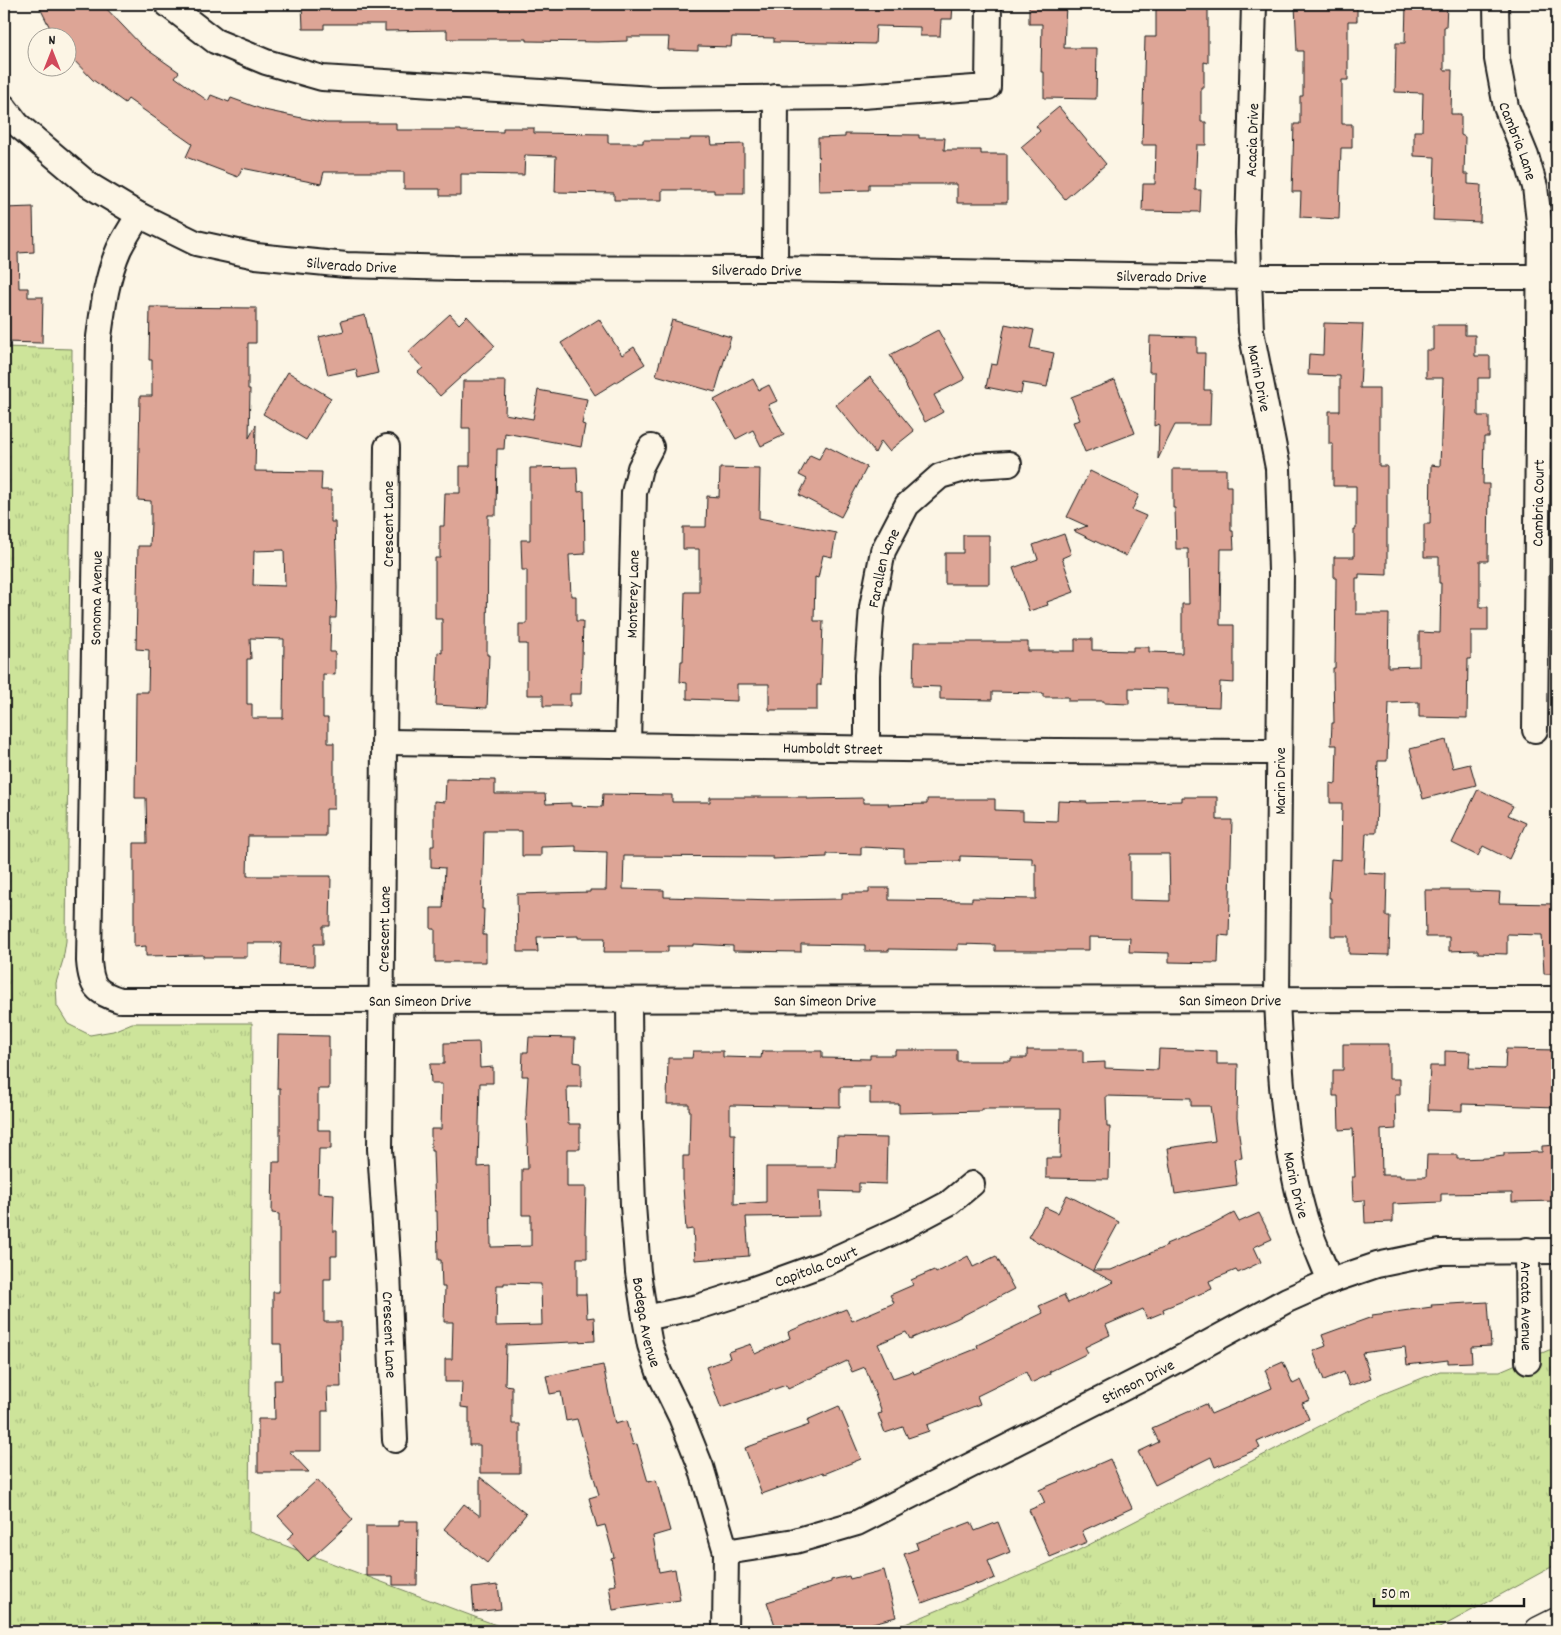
<svg xmlns="http://www.w3.org/2000/svg" width="1561" height="1635" font-family="Dekko,sans-serif">
	<style>
		.grass { fill: url(#grass-tufts); stroke: #74805b }
		.building { fill: #dda596; stroke: #1c1c1c; fill-rule: evenodd }
		.lines { fill: none; stroke-linecap: round; stroke-linejoin: round }
		.street-casing { stroke: #1c1c1c; stroke-width: 28 }
		.highway-casing { stroke: #1c1c1c; stroke-width: 31 }
		.street { stroke: #fcf5e5; stroke-width: 24 }
		.highway { stroke: #fcf5e5; stroke-width: 28 }
		.labels { text-anchor: middle; stroke-width: 5; stroke-linejoin: round; paint-order: stroke }
		.street-label { font-size: 16px; fill: #1c1c1c; stroke: #fcf5e5 }
	</style>
	<defs>
		<pattern id="grass-tufts" width="24" height="20" patternUnits="userSpaceOnUse" patternTransform="scale(1.25)"><rect width="24" height="20" fill="#cde49a"/><path d="M3 7l-1-3M5 7V3M7 7l1-3M15 17l-1-3M17 17v-4M19 17l1-3" fill="none" stroke="#afc384"/></pattern>
	</defs>
	<rect width="100%" height="100%" fill="#fcf5e5"/>
	<filter id="ink" filterUnits="userSpaceOnUse"><feTurbulence type="fractalNoise" baseFrequency=".02" numOctaves="2"/><feDisplacementMap in="SourceGraphic" scale="10" xChannelSelector="R" yChannelSelector="G"/><feConvolveMatrix kernelMatrix="1 2 1 2 8 2 1 2 1" color-interpolation-filters="sRGB"/></filter>
	<g filter="url(#ink)">
		<g class="grass">
			<path d="M4,347L72,349L66,941L63,960L56,983L57,1006L68,1024L90,1035L113,1031L132,1023H252L249,1532L512,1631H4Z"/>
			<path d="M1549,1350H1557V1564L1434,1631H889L1075,1552L1380,1395L1440,1371H1500Z"/>
		</g>
		<g class="building">
			<path d="M38,4H102L142,46L179,72L175,77L208,101L211,95L229,102L231,98L264,110L326,123H396V130H461V131L503,132V128H534V133L608,134V143H643V140H690V138H711L712,145L744,144V193H714V190H662V200H614V193L555,192L556,156L525,155L524,175L461,174V196H440V189H404V172H324L321,184L242,168L238,177L186,157L192,144L128,99L125,103L93,80L68,54V38H55Z"/>
			<path d="M302,4H953L952,19H941L940,36H920V27L876,26L875,44L774,42V38L732,37L731,47L698,46V51L668,50L669,37H627V41L598,42L527,41V39H447V30L385,31V24H324V29H303Z"/>
			<path d="M1029,4H1066L1064,48H1097L1096,99L1044,98V72H1041L1042,24H1029Z"/>
			<path d="M1156,4H1208V63L1204,62V87H1201V122H1206V145H1197L1195,190H1201L1200,212L1142,211L1143,184H1155L1156,145H1142L1145,37H1156Z"/>
			<path d="M1295,4H1357V21H1348V80H1342V124H1352V148H1341L1339,219L1300,217L1301,192H1292L1294,124H1300V96H1303V51H1297Z"/>
			<path d="M1406,4H1447L1446,27H1444V70H1452L1451,114H1461V135L1465,137L1464,174H1468V184L1481,185L1480,222L1433,220L1435,157L1414,156V131H1422L1423,93L1395,92L1396,43H1405Z"/>
			<path d="M1059,107L1106,164L1065,199L1021,147L1040,131L1036,126Z"/>
			<path d="M845,134L919,135V138H945L944,150H981V154H1007V203H957V184H869V190L819,191L818,138L845,137Z"/>
			<path d="M33,207L34,252L18,253L19,288H28V297H43L42,343L4,342V208Z"/>
			<path d="M150,307L256,308V343H248V389H250L249,438L256,425L255,471L322,472L321,490H331V522H335L337,588L336,618H331L330,652H335V675L323,674V718H328V743H334V809H326V836H248L247,876H331L330,926H323V944H314V966L280,965L281,943H247V957H203V955L146,956V946L134,947V843H147L146,798H135L136,692H148L149,650L136,649L138,546H150L151,521V501L138,500L140,396H152V360H149ZM284,550L285,586L253,585L254,551ZM250,638L284,639L283,718H252V704H247V659H251Z"/>
			<path d="M450,314L459,324L467,316L495,346L440,396L418,372L423,368L408,352Z"/>
			<path d="M365,315L378,373L358,378L356,369L328,375L319,337L344,331L341,321Z"/>
			<path d="M599,319L622,355L634,347L645,364L595,395L561,343Z"/>
			<path d="M672,320L731,337L715,392L656,375Z"/>
			<path d="M1324,323L1363,324L1360,388H1379V466H1387V575L1359,574V578H1356V614H1389L1388,667L1419,666V632L1440,633L1441,583H1439V557H1424V524H1430L1431,465L1440,466L1443,378H1426V350H1433V325H1465V335H1475V356H1490V378H1478V416H1489V437H1484L1483,484H1489L1488,561H1480V607H1488V631H1471V659H1468L1467,718L1419,717V702L1389,703L1387,761H1378L1376,833H1366L1364,873L1387,874L1386,916H1390L1389,955L1349,954V936H1331V898H1329L1331,859L1341,860L1342,803H1330V783L1336,784L1337,745H1331L1332,723H1334L1333,668H1335L1336,578H1334V557H1354V529H1356V486H1333V444H1329V411H1340V376L1308,375L1309,354L1323,355Z"/>
			<path d="M1005,324L1034,330L1030,348L1054,353L1047,387L1023,383L1021,394L986,387L991,364L997,365Z"/>
			<path d="M938,330L965,379L934,395L943,412L925,422L890,355Z"/>
			<path d="M1150,336L1197,337V353H1205L1204,390H1211L1210,425H1175L1158,459L1159,424L1154,426L1155,372H1149Z"/>
			<path d="M288,372L331,398L306,440L263,414Z"/>
			<path d="M870,377L914,431L889,451L881,441L875,453L836,405Z"/>
			<path d="M753,379L759,390L769,385L777,401L768,405L784,435L761,446L753,430L736,439L714,400Z"/>
			<path d="M1115,380L1135,433L1085,452L1073,422L1080,420L1071,397Z"/>
			<path d="M463,381H506L505,414L533,419L538,390L587,399L582,424L585,425L581,447L505,433L504,449H497L496,515H488L487,655H489L487,708L436,705L438,652L442,653V619H435V558H440V526H444L445,493H460V466H470V428H462Z"/>
			<path d="M826,446L867,467L841,517L799,495L807,479L799,475L810,455L819,459Z"/>
			<path d="M577,467L578,492L584,491L585,554L569,555L571,596H576V621H583L581,694H570V706H543V695H527V644H519V624H527V570H522L521,540H530V468Z"/>
			<path d="M720,468L760,469L759,518L836,533L832,557L823,555L818,578L815,577L814,621H823L821,685H817V710H769V684H737V701L687,699V683L680,682L681,661H683L685,592H699V549H683V527H706L707,496L719,497Z"/>
			<path d="M1173,469H1226V486H1231V531H1233L1234,549H1221L1220,625H1234V683L1220,682L1219,707L1167,705V689L1129,688V704L1104,703V701H1068V697H1043V693L992,692V700L940,699V687L913,686L914,642H1028V651H1075V639H1092V650L1133,651V647H1149V652L1182,653V604H1189L1188,549H1176L1175,508H1173Z"/>
			<path d="M1090,471L1139,495L1132,510L1146,516L1126,556L1074,531L1087,526L1067,517Z"/>
			<path d="M1064,534L1071,554L1062,558L1074,592L1047,602L1048,605L1029,611L1013,568L1038,559L1033,545Z"/>
			<path d="M963,535H989V584H945V553H963Z"/>
			<path d="M1446,740L1453,768L1470,764L1476,785L1423,799L1410,749Z"/>
			<path d="M446,779L495,780V794H545L546,804L571,803V806L602,807L603,794L672,795V802H710V797H807V799L863,798V803H889L888,805L927,804V799H995V810L1023,811V820L1057,821L1058,801L1087,802V803L1182,801V797H1217V820H1232L1229,936L1219,935L1218,963L1169,962V953L1129,952L1130,938L1089,937V950H1066V951H995V945L958,944V950L889,949V951H865V945L801,944V952L733,951V946L693,944V946H668V952H604L605,938H578V936L537,937L538,952H518L517,894L590,892V890H606L607,852L576,851V846L541,847V856H522V831H484L482,909H484L483,935H486V962H435V929H431V908H443L445,868L431,867V846H434V801L445,802ZM861,847L904,849V862L960,861V856L1032,858V864H1036V899L972,898V901L889,900V888H869V893H842V899L776,900L664,897V890L623,889L624,856L773,857V859L827,857V854L861,855ZM1130,854H1169L1170,901L1130,900Z"/>
			<path d="M1478,789L1513,806L1508,815L1526,823L1509,859L1483,846L1478,856L1452,843Z"/>
			<path d="M1425,890H1469V891L1500,892L1499,903L1557,904V974H1544L1542,935L1507,934V954L1478,953V950L1449,951V937H1426Z"/>
			<path d="M278,1035L329,1036V1089H318V1130H331V1149H319L318,1193L334,1194L333,1231H337V1256H331V1279H324V1322H341V1344H340L341,1387H327L328,1411H322V1451H289L309,1472H258V1419H275L274,1380H282L281,1344H273V1292H279V1214L272,1213L273,1162H280V1088H277Z"/>
			<path d="M529,1037L575,1038L574,1062L581,1063V1087H567L568,1124H580V1149H567V1187H586L585,1234H587V1258H577V1294H586L587,1318L594,1317L595,1341L506,1345L505,1385L512,1386V1424H520V1473H480V1445H469V1408L461,1407L462,1382H445V1359H452L453,1322H444L445,1287H442L441,1260H438L437,1211H435L433,1151H431V1129H441L442,1084H431L430,1064H444V1043L479,1042L480,1068L493,1067V1083H480L478,1167L490,1166L491,1247L531,1246V1215H522V1169H528L526,1112L528,1076H522L523,1052H528ZM504,1283L541,1284L542,1325L496,1326L497,1285H504Z"/>
			<path d="M1343,1044H1389V1079H1400V1095H1395L1396,1129L1381,1130L1382,1175H1400V1177H1426L1427,1155H1457V1159L1487,1158L1504,1156V1153L1542,1152V1146L1557,1145V1201L1512,1202V1193L1441,1194V1202L1393,1204V1222L1365,1223L1364,1200L1353,1201L1352,1177H1355L1353,1129L1339,1130L1338,1096H1333V1070H1343Z"/>
			<path d="M1159,1049L1217,1051V1064H1238L1237,1118L1242,1158L1234,1159L1237,1185L1175,1194L1168,1148L1215,1141L1210,1106H1191V1098L1106,1096L1107,1127H1110L1109,1179L1046,1178V1158H1060L1061,1109H982V1111L899,1113V1104H870V1087H840V1107L730,1105V1134H735L734,1204L766,1202V1167H836L837,1137L887,1138L886,1184L859,1183V1192L819,1191L820,1216L746,1217L749,1256L695,1260L693,1229L686,1230L683,1186V1156H689L690,1110H689V1104H667L668,1058H692L693,1051H723V1057L761,1058L762,1051H822V1058L870,1059V1055H895V1050H957V1061H1011V1058H1027V1050H1083V1063L1105,1062V1068L1158,1070Z"/>
			<path d="M1506,1049L1557,1050V1107L1462,1104V1111L1428,1110L1430,1066H1445V1051L1470,1052L1469,1068L1505,1069Z"/>
			<path d="M1067,1195L1119,1222L1093,1270H1111L1167,1246L1166,1244L1214,1224L1234,1213L1239,1222L1259,1213L1272,1239L1254,1247L1261,1262L1238,1273L1236,1270L1209,1281L1212,1289L1163,1309L1164,1312L1147,1319L1143,1309L1106,1325L1110,1335L1085,1347L1088,1353L1049,1372L1050,1374L1031,1383L1026,1372L977,1396L980,1404L927,1425L929,1431L908,1438L903,1427L885,1433L878,1414L882,1413L865,1367L852,1372L847,1361L788,1389L786,1385L721,1408L706,1367L730,1358L728,1352L751,1344L755,1354L790,1338L788,1332L811,1322V1323L846,1309L852,1321L894,1303L890,1295L913,1285L911,1280L934,1270L936,1273L968,1256L973,1267L996,1256L1014,1289L956,1319L910,1339L906,1332L878,1344L893,1378L913,1371L914,1374L978,1348L977,1345L1043,1313L1039,1306L1064,1295L1068,1303L1114,1282L1028,1237L1045,1207L1058,1213Z"/>
			<path d="M1488,1302L1491,1346L1471,1347L1472,1362L1448,1363V1360L1407,1365L1405,1347L1362,1353L1371,1378L1349,1386L1344,1372L1324,1380L1313,1351L1326,1346L1322,1335L1372,1317V1315L1432,1307L1431,1305Z"/>
			<path d="M1283,1362L1293,1384L1301,1380L1310,1400L1302,1403L1309,1419L1257,1442L1260,1448L1215,1467L1211,1457L1155,1485L1138,1452L1159,1442L1152,1428L1206,1404L1211,1414L1272,1388L1265,1370Z"/>
			<path d="M603,1365L615,1424L626,1421L633,1445L637,1444L648,1482L656,1480L670,1531L653,1536L659,1572L675,1569L680,1600L613,1610L609,1586L616,1585L611,1558L614,1557L605,1525L597,1527L589,1498L599,1495L577,1419L566,1421L561,1392L550,1394L546,1376Z"/>
			<path d="M839,1406L861,1459L824,1474L823,1472L762,1494L745,1448L809,1425L807,1420Z"/>
			<path d="M1110,1459L1132,1508L1082,1531L1087,1542L1050,1557L1029,1510L1045,1503L1039,1490Z"/>
			<path d="M480,1477L526,1514L487,1563L444,1529L464,1504L480,1516Z"/>
			<path d="M317,1480L353,1520L308,1561L287,1539L294,1533L278,1516Z"/>
			<path d="M398,1521H418L417,1585H393V1576H366V1526H398Z"/>
			<path d="M971,1522L975,1531L998,1522L1010,1552L988,1561L995,1578L976,1585V1583L922,1603L904,1554L918,1549L916,1543Z"/>
			<path d="M884,1570L896,1617L842,1631H777L767,1602L831,1582V1580L849,1576L850,1579Z"/>
			<path d="M498,1585L501,1609L474,1612L472,1588Z"/>
		</g>
		<g class="lines">
			<defs>
				<g id="street">
					<path d="M167,4L215,41L266,62L322,78L653,99L848,97L988,87L989,4"/>
					<path id="s1" d="M1254,4L1248,233L1249,277L1251,331L1278,468L1281,571L1277,998C1280,1072 1284,1150 1306,1221C1313,1241 1322,1261 1330,1281"/>
					<path id="s2" d="M1496,4L1497,59L1506,107L1526,156L1535,187L1540,230L1535,730"/>
					<path id="s3" d="M4,107L18,125L89,185L139,215L196,243L256,256L346,265L454,268L775,269L1249,277H1557"/>
					<path id="s4" d="M139,215C132,226 125,237 119,249C107,276 103,307 99,337L89,961C91,987 96,992 120,1000L1557,999"/>
					<path d="M775,269L776,97"/>
					<path id="s5" d="M387,447L380,1149L388,1271L395,1440"/>
					<path id="s6" d="M385,742C581,743 777,746 974,750C1076,752 1178,751 1279,752"/>
					<path id="s7" d="M628,744L634,493L640,468L651,447"/>
					<path id="s8" d="M867,747V675L872,607L883,551L907,505L940,476L975,466L1009,464"/>
					<path id="s9" d="M629,1001L630,1117L633,1205L638,1272L645,1318L650,1345L659,1372L681,1417L701,1467L726,1552L725,1631"/>
					<path id="s10" d="M1527,1250L1528,1361"/>
					<path id="s11" d="M645,1318L698,1307L751,1290L826,1263L900,1229L949,1203L972,1184"/>
					<path id="s12" d="M726,1552L795,1541L857,1523L1155,1372L1287,1300L1330,1281L1377,1265L1440,1252L1557,1251"/>
				</g>
				<path id="highway" d="M1539,1631L1557,1622"/>
			</defs>
			<use href="#street" class="street-casing"/>
			<use href="#highway" class="highway-casing"/>
			<use href="#street" class="street"/>
			<use href="#highway" class="highway"/>
		</g>
	</g>
	<g class="labels">
		<g class="street-label">
			<text transform="translate(1251 140) rotate(-88)" y="6">Acacia Drive</text>
			<text dy="6" stroke="none"><textPath href="#s2" startOffset="140">Cambria Lane</textPath></text>
			<text dy="6" stroke="none"><textPath href="#s3" startOffset="395">Silverado Drive</textPath></text>
			<text dy="6" stroke="none"><textPath href="#s3" startOffset="800">Silverado Drive</textPath></text>
			<text dy="6" stroke="none"><textPath href="#s3" startOffset="1205">Silverado Drive</textPath></text>
			<text dy="6" stroke="none"><textPath href="#s1" startOffset="375">Marin Drive</textPath></text>
			<text transform="translate(1537 503) rotate(-89)" y="6">Cambria Court</text>
			<text transform="translate(387 524) rotate(-90)" y="6">Crescent Lane</text>
			<text dy="6" stroke="none"><textPath href="#s8" startOffset="181">Farallen Lane</textPath></text>
			<text dy="6" stroke="none"><textPath href="#s7" startOffset="150">Monterey Lane</textPath></text>
			<text transform="translate(95 598) rotate(-89)" y="6">Sonoma Avenue</text>
			<text dy="6" stroke="none"><textPath href="#s6" startOffset="448">Humboldt Street</textPath></text>
			<text transform="translate(1279 781) rotate(-90)" y="6">Marin Drive</text>
			<text transform="translate(383 929) rotate(-89)" y="6">Crescent Lane</text>
			<text dy="6" stroke="none"><textPath href="#s4" startOffset="1109">San Simeon Drive</textPath></text>
			<text dy="6" stroke="none"><textPath href="#s4" startOffset="1919">San Simeon Drive</textPath></text>
			<text dy="6" stroke="none"><textPath href="#s4" startOffset="1514">San Simeon Drive</textPath></text>
			<text dy="6" stroke="none"><textPath href="#s1" startOffset="1185">Marin Drive</textPath></text>
			<text dy="6" stroke="none"><textPath href="#s11" startOffset="179">Capitola Court</textPath></text>
			<text dy="6" stroke="none"><textPath href="#s10" startOffset="56">Arcata Avenue</textPath></text>
			<text dy="6" stroke="none"><textPath href="#s9" startOffset="322">Bodega Avenue</textPath></text>
			<text dy="6" stroke="none"><textPath href="#s5" startOffset="888">Crescent Lane</textPath></text>
			<text dy="6" stroke="none"><textPath href="#s12" startOffset="449">Stinson Drive</textPath></text>
		</g>
	</g>
	<rect width="1561" height="1635" fill="none" stroke="#fcf5e5" stroke-width="20"/>
	<rect x="10" y="10" width="1541" height="1615" fill="none" stroke="#1c1c1c" stroke-width="2" filter="url(#ink)"/>
	<g transform="translate(52 52)"><circle r="24" fill="#fcf5e5" stroke="#a29e95"/>
	<path d="M0-4L9 19L0 12L-9 19Z" fill="#d1495b"/>
	<text y="-8" font-size="14" font-weight="bold" text-anchor="middle" fill="#1c1c1c">N</text>
	</g>
	<path d="M1374 1598v8h150v-8" fill="none" stroke="#1c1c1c" stroke-width="2.5"/>
	<text x="1381" y="1598" font-size="15" fill="#1c1c1c" stroke="#fcf5e5" stroke-width="4" paint-order="stroke">50 m</text>
</svg>
